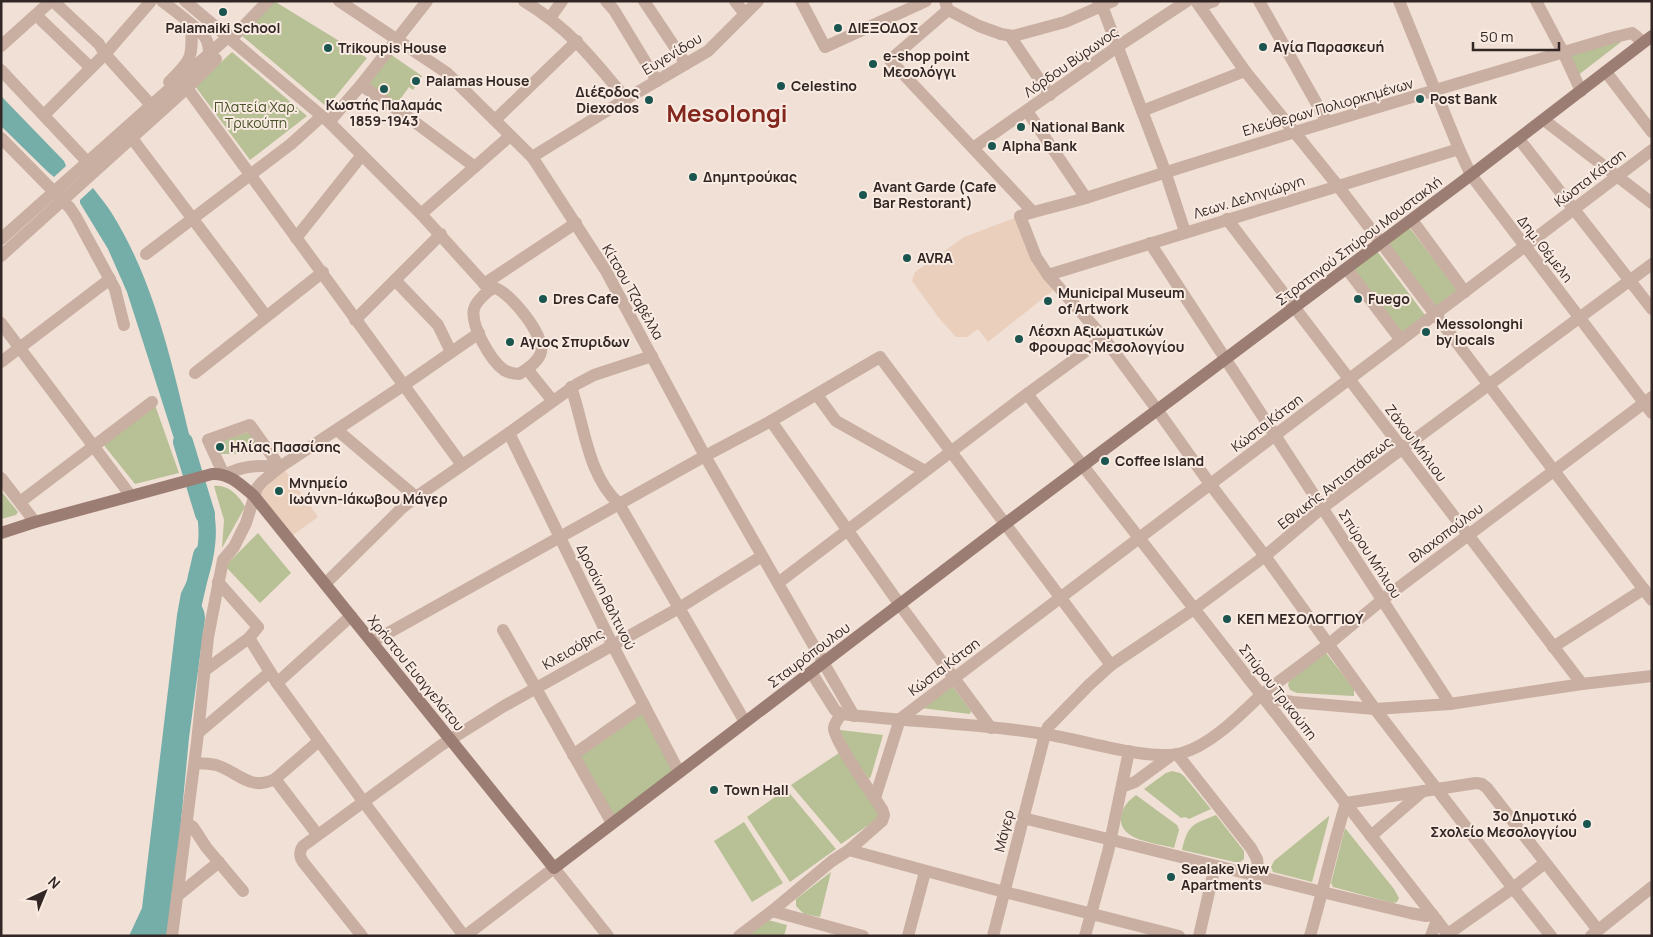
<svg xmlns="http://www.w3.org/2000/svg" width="1653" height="937" font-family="Manrope,sans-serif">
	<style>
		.green { fill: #b8c096 }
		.plaza { fill: #eacfbc }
		.water { fill: #75aea8 }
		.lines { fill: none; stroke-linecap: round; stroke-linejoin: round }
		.river { stroke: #75aea8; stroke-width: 20 }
		.minor { stroke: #c9aea2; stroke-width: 12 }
		.tertiary { stroke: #c9aea2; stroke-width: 12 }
		.secondary { stroke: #9c7d74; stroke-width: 12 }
		.poi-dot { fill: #1a5550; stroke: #f9ebe2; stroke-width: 2 }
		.labels { text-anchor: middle; stroke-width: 4; stroke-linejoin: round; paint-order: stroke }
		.poi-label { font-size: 14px; font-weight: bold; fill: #332725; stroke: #f9ebe2; text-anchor: start }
		.street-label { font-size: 14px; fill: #332725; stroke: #f9ebe2 }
		.park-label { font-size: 14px; fill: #495228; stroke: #f9ebe2 }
		.town-label { font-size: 24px; font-weight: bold; fill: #83261d; stroke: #f9ebe2 }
	</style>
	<rect width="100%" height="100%" fill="#f1e0d6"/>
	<g class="green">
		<path d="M274,1L367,58L327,107L241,35Z"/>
		<path d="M1620,41L1621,42L1577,76L1568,56Z"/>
		<path d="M232,52L307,116L250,160L195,86Z"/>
		<path d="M390,54L422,76L413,90L409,87L396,105L366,83Z"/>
		<path d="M1409,227L1458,291L1437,307L1388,243Z"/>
		<path d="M1377,251L1425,315L1402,333L1353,269Z"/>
		<path d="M155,405L179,473L135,484L103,444Z"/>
		<path d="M249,432L265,454H217L214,443Z"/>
		<path d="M214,486C227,484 239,495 245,507L222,548L224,520Z"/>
		<path d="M1,491L18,512L16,515L1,519Z"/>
		<path d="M258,533L291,573L260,603L225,566Z"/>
		<path d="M1326,653L1354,689V696L1297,693L1290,690L1288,685L1289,681Z"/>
		<path d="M951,684L971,711L970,714L921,708Z"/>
		<path d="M644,705L679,772L612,823L573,755Z"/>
		<path d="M840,730L883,735L871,776L869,779L837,734Z"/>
		<path d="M839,753L883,815L841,844L791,785Z"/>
		<path d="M1172,771L1180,773L1184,776L1211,809L1189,819L1185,817L1181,818L1144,789L1166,773Z"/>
		<path d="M786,789L836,849L790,882L747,817Z"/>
		<path d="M1136,795L1177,825L1179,830L1174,848C1157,843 1118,841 1121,817C1123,806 1128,801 1136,795Z"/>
		<path d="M1216,815L1244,851V859L1239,863L1182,850C1188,824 1192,825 1216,815Z"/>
		<path d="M1329,816V818L1312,882L1273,872L1271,867L1274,861Z"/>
		<path d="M744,822L783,883L752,902L714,841Z"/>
		<path d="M1345,828L1394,889L1399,898L1397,902L1393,903L1333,887L1331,883Z"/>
		<path d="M831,872L820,917L804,914L796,906V899Z"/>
		<path d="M768,920L787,925L784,936H748Z"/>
	</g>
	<g class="plaza">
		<path d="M1020,216L1055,289L988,342L978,329L967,337H956L939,318L912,281L915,272L964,237Z"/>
		<path d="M284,469L318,517L293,535L262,497L261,492Z"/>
	</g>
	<g class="water">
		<path d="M1,96L64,161L66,166L54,177L49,173L1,126Z"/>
		<path d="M93,188C99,196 106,204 111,212C159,288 175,380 197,466L186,469L177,448L127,292L108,249L80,203V200Z"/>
		<path d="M205,488C209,497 214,507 215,518C218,540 213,564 206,585L202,584L197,591L202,595L199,600L191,595L198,582L188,579C188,569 195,559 197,549C201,530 196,509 194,490Z"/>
		<path d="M187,581L191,585L188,595C198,602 205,605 205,619L189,738L170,936H129L142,908L177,615L181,593Z"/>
	</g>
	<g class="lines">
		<g class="river">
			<path d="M183,442L205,514"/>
			<path d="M187,625L203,555"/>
		</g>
		<g class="minor">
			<path d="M151,1L105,54L151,105"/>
			<path d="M162,1C172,9 201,30 206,39C209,44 209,49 209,55"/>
			<path d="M185,1L329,122L421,214L489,289"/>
			<path d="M606,1L614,10L657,81"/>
			<path d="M644,1L686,64"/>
			<path d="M801,1L825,47L926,1"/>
			<path d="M1098,1L1102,6L1165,171L1185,232"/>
			<path d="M1259,1L1327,122"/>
			<path d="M1399,1L1459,149L1471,175L1652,413"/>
			<path d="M1536,1L1563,52L1581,91"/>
			<path d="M1200,6L1214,1"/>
			<path d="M948,10L890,60L1033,212"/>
			<path d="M36,15L91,68"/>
			<path d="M550,18L562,1"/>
			<path d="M1010,36L1050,95"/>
			<path d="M1,46L51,1"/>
			<path d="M1,70L94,169"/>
			<path d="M1606,72L1652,132"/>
			<path d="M169,82C192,60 193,57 191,25"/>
			<path d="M361,85L408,117L475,167"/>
			<path d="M187,88L462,465"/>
			<path d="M1027,111L1086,198"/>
			<path d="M1142,111L1245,71"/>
			<path d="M44,115L105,54L99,44L53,1"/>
			<path d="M495,120L577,41"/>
			<path d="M1544,120L1652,203"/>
			<path d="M329,122L361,85L427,1"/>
			<path d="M131,137L266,316"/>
			<path d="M1,138L70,208L76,217L115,289L124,325"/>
			<path d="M1519,139L1652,309"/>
			<path d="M973,148L1117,47L1187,1"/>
			<path d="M421,214L510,136"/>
			<path d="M1227,219L1582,684"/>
			<path d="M1412,220L1465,292"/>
			<path d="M296,238L362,155"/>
			<path d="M1150,243L1450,704"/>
			<path d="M146,254L291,144L322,116"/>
			<path d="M1347,269L1401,340"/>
			<path d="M1048,275L1459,149"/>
			<path d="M395,280L438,325L451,352"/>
			<path d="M484,284L576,223"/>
			<path d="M495,288C511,293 545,336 541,352C539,361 526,370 519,374C513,374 509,373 504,370C491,361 470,325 474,309C475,304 479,300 483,296C487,292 489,289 495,288Z"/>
			<path d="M355,320L441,234"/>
			<path d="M1,323L131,496"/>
			<path d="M1,362L110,279"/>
			<path d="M527,369L552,400"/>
			<path d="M195,373L323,272"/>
			<path d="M571,387C585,427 587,474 619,504L745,722"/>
			<path d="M1027,394L1449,936"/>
			<path d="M817,395L836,421L925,471"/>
			<path d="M1158,411L1210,484L1265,556L1375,709L1513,888L1551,936"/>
			<path d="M771,421L900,605L991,728"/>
			<path d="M250,425L280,467C258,465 245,465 224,475L208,440Z"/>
			<path d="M337,430L416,497"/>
			<path d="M509,433L612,644L679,772"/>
			<path d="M705,456L771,421L880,357L1111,665"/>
			<path d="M1,478L35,522"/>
			<path d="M20,502L152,402"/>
			<path d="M218,582L258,627L249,638L277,683"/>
			<path d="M778,583L1027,394L1104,338"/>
			<path d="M325,584L402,508L416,497L509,433L577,384L594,375L652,356"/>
			<path d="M351,616L277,683L363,801L464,936"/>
			<path d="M503,630L612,823"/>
			<path d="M1553,647L1644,589"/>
			<path d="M204,671L249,638"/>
			<path d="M1261,695L1329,644L1382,600L1652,397"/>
			<path d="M198,733L270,672"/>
			<path d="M1177,754L1251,848L1257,859L1259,877"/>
			<path d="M573,755L644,705"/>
			<path d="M195,763C203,764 211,763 219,766C240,774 251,791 275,779L319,741"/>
			<path d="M275,779L317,834"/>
			<path d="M1122,787L1135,782L1172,755"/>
			<path d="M875,798L900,719L1652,150"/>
			<path d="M1023,818L1322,892L1410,913L1426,916L1433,915"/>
			<path d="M187,823L193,827L206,847L243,891"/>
			<path d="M1371,836L1423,791"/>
			<path d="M849,850L993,889L1179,936"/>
			<path d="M177,896L219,862"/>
			<path d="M772,911L863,936"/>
			<path d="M1448,934L1513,888L1545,863"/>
			<path d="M172,936L197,742L208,637L223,560L234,547L246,523L257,488L262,482L280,467L404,385L479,333"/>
			<path d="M362,936L303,862C299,856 299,852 303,846L440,746L504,706L679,608L762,556"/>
			<path d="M739,936L772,911L832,861L849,850L882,821L884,815L882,809C874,797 833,739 834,728C834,724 838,719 841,714"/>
			<path d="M908,936L925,872"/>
			<path d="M993,936L1045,734L1048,727L1089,685L1111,665L1194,609L1265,556L1322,508L1652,264"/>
			<path d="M1085,936L1108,852L1129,751"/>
			<path d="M1199,936L1215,866"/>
			<path d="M1310,936C1323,892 1332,847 1346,803L1476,783L1482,784L1487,788L1598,930"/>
			<path d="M1431,936L1437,920"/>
		</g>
		<g class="tertiary">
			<path d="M339,1L447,73L532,157L538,166L606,271L705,456L854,716"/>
			<path d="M524,1C570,29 592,58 626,99"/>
			<path d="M735,1L745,14"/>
			<path d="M945,1L948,10L979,26L1001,34L1013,36L1065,22L1113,1"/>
			<path d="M1196,1L1245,71L1338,186L1652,600"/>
			<path d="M532,157L626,99L708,51L758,1"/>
			<path d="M1,239L228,37L236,34L268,1"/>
			<path d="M1,256L187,88L216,59"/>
			<path d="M1158,411L1104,338L1048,275L1036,257L1020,216C1043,209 1066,204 1089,197C1263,140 1439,89 1615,37L1632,33L1643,42"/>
			<path d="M372,642L705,456"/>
			<path d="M811,672L835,710L841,714C908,722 977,723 1044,734C1082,739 1147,762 1182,753C1211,745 1240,715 1261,695L1272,699L1293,702L1375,709L1450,704L1582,684L1652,676"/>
			<path d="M465,936L554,868L608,936"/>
			<path d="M1591,936L1652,887"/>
		</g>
		<path class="secondary" d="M1,533L35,522L212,474C230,473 241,485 254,496L554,868L1005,524L1471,175L1652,36"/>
	</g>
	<g class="poi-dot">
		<circle cx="223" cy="12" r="5"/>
		<circle cx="838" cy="28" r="5"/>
		<circle cx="1263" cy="47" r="5"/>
		<circle cx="328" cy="48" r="5"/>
		<circle cx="873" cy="64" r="5"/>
		<circle cx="416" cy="81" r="5"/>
		<circle cx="781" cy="86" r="5"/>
		<circle cx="384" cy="89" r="5"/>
		<circle cx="1420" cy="99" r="5"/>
		<circle cx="649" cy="100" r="5"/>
		<circle cx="1021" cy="127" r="5"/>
		<circle cx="992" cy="146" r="5"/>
		<circle cx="693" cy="177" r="5"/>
		<circle cx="863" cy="195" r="5"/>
		<circle cx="907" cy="258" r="5"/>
		<circle cx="543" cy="299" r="5"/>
		<circle cx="1358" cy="299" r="5"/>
		<circle cx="1048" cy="301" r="5"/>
		<circle cx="1426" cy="332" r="5"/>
		<circle cx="1019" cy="339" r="5"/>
		<circle cx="510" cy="342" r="5"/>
		<circle cx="220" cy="447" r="5"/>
		<circle cx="1105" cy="461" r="5"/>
		<circle cx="279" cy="491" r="5"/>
		<circle cx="1227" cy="619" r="5"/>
		<circle cx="714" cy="790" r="5"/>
		<circle cx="1587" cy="824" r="5"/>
		<circle cx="1171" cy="877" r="5"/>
	</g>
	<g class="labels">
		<g class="poi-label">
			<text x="223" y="33" text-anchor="middle">Palamaiki School</text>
			<text x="848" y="33">ΔΙΕΞΟΔΟΣ</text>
			<text x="1273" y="52">Αγία Παρασκευή</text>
			<text x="338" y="53">Trikoupis House</text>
			<text x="883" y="61">e-shop point<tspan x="883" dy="16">Μεσολόγγι</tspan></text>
			<text x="426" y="86">Palamas House</text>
			<text x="791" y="91">Celestino</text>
			<text x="639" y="97" text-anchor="end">Διέξοδος<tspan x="639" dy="16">Diexodos</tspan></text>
			<text x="1430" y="104">Post Bank</text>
			<text x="384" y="110" text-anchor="middle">Κωστής Παλαμάς<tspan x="384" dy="16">1859-1943</tspan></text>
			<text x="1031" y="132">National Bank</text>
			<text x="1002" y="151">Alpha Bank</text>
			<text x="703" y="182">Δημητρούκας</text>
			<text x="873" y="192">Avant Garde (Cafe<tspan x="873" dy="16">Bar Restorant)</tspan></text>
			<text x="917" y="263">AVRA</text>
			<text x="1058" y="298">Municipal Museum<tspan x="1058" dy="16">of Artwork</tspan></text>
			<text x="553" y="304">Dres Cafe</text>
			<text x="1368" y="304">Fuego</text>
			<text x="1436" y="329">Messolonghi<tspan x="1436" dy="16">by locals</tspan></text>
			<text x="1029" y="336">Λέσχη Αξιωματικών<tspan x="1029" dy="16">Φρουρας Μεσολογγίου</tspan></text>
			<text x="520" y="347">Αγιος Σπυριδων</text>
			<text x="230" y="452">Ηλίας Πασσίσης</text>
			<text x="1115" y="466">Coffee Island</text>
			<text x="289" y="488">Μνημείο<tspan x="289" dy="16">Ιωάννη-Ιάκωβου Μάγερ</tspan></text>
			<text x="1237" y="624">ΚΕΠ ΜΕΣΟΛΟΓΓΙΟΥ</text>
			<text x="724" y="795">Town Hall</text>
			<text x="1577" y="821" text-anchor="end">3ο Δημοτικό<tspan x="1577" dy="16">Σχολείο Μεσολογγίου</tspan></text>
			<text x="1181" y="874">Sealake View<tspan x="1181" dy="16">Apartments</tspan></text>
		</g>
		<g class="street-label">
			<text transform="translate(672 54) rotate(-31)" y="5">Ευγενίδου</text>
			<text transform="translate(1071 62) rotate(-35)" y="5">Λόρδου Βύρωνος</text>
			<text transform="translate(1328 107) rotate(-16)" y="5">Ελεύθερων Πολιορκημένων</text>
			<text transform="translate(1590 178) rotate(-37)" y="5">Κώστα Κάτση</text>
			<text transform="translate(1249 197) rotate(-17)" y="5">Λεων. Δεληγιώργη</text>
			<text transform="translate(1359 241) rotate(-37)" y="5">Στρατηγού Σπύρου Μουστακλή</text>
			<text transform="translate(1545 249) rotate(52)" y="5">Δημ. Θέμελη</text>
			<text transform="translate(633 292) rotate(60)" y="5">Κίτσου Τζαβέλλα</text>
			<text transform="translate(1267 423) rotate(-37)" y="5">Κώστα Κάτση</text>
			<text transform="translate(1416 443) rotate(53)" y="5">Ζάχου Μήλιου</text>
			<text transform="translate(1335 483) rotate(-38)" y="5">Εθνικής Αντιστάσεως</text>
			<text transform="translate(1446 533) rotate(-37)" y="5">Βλαχοπούλου</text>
			<text transform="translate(1370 554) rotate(57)" y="5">Σπύρου Μήλιου</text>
			<text transform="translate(606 597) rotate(64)" y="5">Δροσίνη Βαλτινού</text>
			<text transform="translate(573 649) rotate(-30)" y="5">Κλεισόβης</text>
			<text transform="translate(809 655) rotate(-37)" y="5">Σταυρόπουλου</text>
			<text transform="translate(944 667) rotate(-37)" y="5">Κώστα Κάτση</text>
			<text transform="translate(416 673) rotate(51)" y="5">Χρήστου Ευαγγελάτου</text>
			<text transform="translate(1278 692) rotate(52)" y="5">Σπύρου Τρικούπη</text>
			<text transform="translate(1004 831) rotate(-76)" y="5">Μάγερ</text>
		</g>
		<g class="park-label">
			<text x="256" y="112">Πλατεία Χαρ.<tspan x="256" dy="16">Τρικούπη</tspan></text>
		</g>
		<g class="town-label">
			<text x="727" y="122">Mesolongi</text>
		</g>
	</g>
	<rect width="1653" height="937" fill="none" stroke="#332725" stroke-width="5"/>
	<g transform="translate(45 892) rotate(44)" stroke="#f9ebe2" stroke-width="4" paint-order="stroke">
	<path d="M0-4L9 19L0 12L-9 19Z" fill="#332725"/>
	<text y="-8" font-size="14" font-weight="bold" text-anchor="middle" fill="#332725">N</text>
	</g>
	<path d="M1473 42v8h86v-8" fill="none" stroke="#332725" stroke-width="2.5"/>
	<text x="1480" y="42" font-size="15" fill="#332725" stroke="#f9ebe2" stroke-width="4" paint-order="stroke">50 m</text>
</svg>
